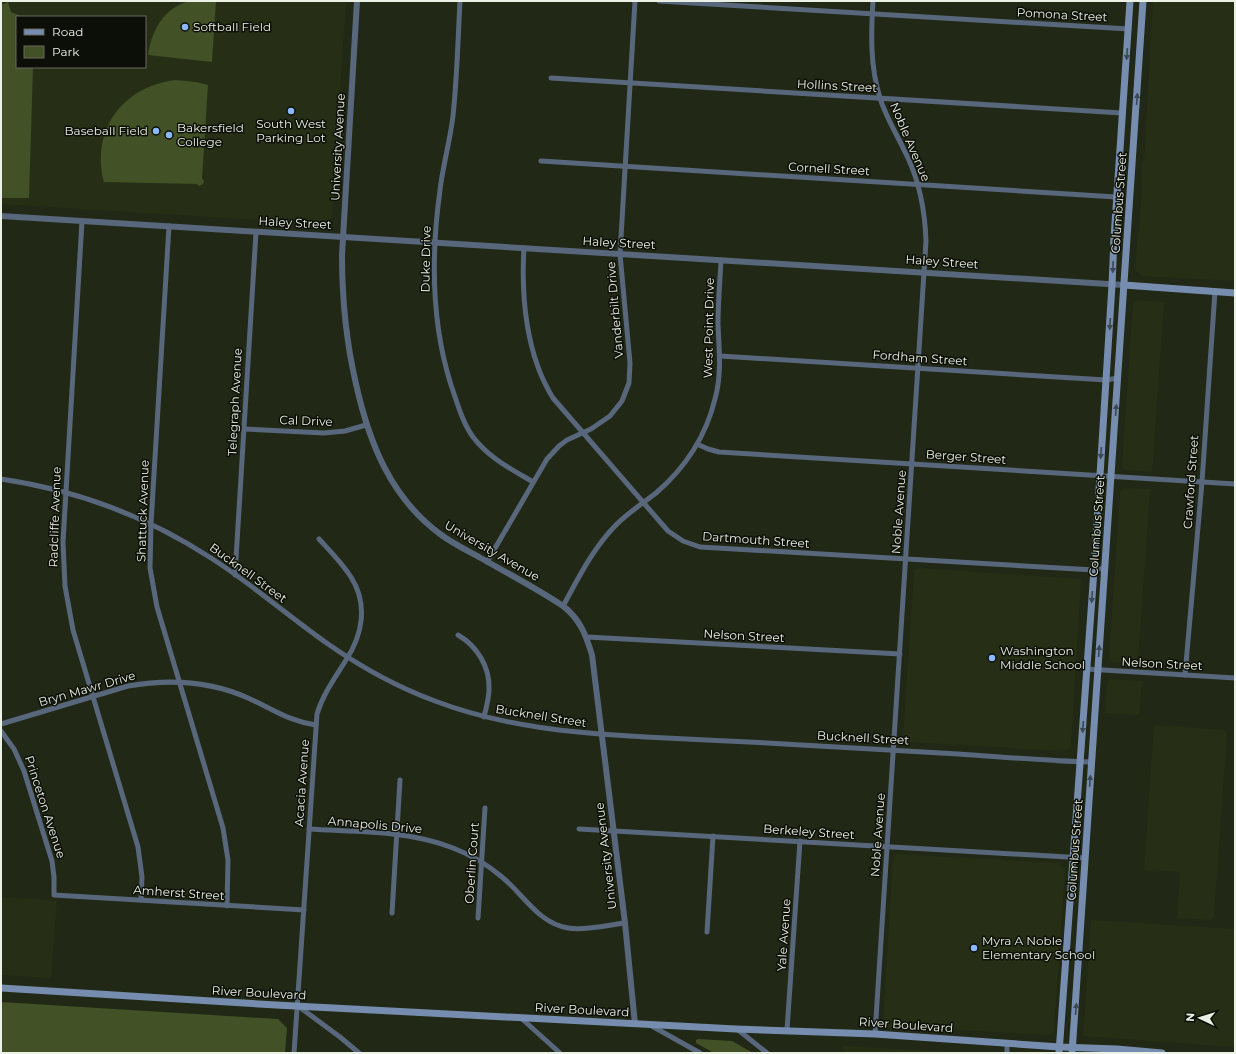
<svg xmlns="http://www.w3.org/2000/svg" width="1236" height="1054" font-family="Montserrat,sans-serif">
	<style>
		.built { fill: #262f15; fill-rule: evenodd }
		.green { fill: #425126 }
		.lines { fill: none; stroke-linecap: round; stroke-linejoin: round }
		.minor { stroke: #59677d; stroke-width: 5 }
		.tertiary { stroke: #59677d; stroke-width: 6 }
		.secondary { stroke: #768daf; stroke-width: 7 }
		.oneway { fill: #3c4853 }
		.poi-dot { fill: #8cb9fc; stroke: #0c0f07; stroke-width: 1.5 }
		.labels { text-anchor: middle; stroke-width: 3; stroke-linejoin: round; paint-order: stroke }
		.street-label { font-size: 12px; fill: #ecf1e5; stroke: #0c0f07 }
		.poi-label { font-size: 12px; fill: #ecf1e5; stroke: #0c0f07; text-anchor: start }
	</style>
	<rect width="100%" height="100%" fill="#212815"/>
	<g class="built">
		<path d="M1,1H346L332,218L324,224L1,204ZM17,17H145V67H17Z"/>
		<path d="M1153,1H1235V281L1141,276L1135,269L1138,233H1139L1142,183H1141L1142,161H1144Z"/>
		<path d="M1139,300L1164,302L1152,472L1126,470L1122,466L1133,305L1135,302Z"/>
		<path d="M1126,488L1150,489L1138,663L1113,662L1111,660L1109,656L1120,493L1122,489Z"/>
		<path d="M918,568L1081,579L1071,745L1069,749L1065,751L907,742L904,741L903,737L914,572L915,569Z"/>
		<path d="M1112,679L1142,681L1139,715L1105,713L1107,684L1108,680Z"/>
		<path d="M1154,725L1224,730L1227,733L1214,916L1211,920L1177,918L1180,872L1144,870Z"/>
		<path d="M896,854L1059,863L1065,870L1054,1031L1050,1035L883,1026L893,859Z"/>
		<path d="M1,897L57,901L51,978L1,975Z"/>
		<path d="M1091,920L1235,929V1047L1083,1036Z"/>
		<path d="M841,1046L952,1052L966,1053H847Z"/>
	</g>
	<g class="green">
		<path d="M189,1H216L212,62L148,55C151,31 164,8 189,1Z"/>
		<path d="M8,2L11,12L23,17H17V67H33L29,198H1V5Z"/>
		<path d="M175,80L196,82L208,85L202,179L204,181L203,184L199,186L197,184L104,182C91,130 122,87 175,80Z"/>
		<path d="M1,1002L278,1019L287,1028L285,1053H1Z"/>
		<path d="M698,1039L732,1041L753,1053H714L696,1043V1040Z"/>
	</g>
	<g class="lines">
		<g class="minor">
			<path d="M460,1C458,39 457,78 453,116C450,141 443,165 440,190C431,255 431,322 451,385C457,402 462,422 473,437C489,458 511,469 533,482"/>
			<path d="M659,1L1129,29"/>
			<path d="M873,1C871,34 870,66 880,98C886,118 898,136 907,156C920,183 925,211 926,241L875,1034"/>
			<path d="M551,78L1122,113"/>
			<path d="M541,161L1116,197"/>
			<path d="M82,221L63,542L65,586L73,630L138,847L142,877L141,900"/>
			<path d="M169,226L151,524L150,568L157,607L223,828L228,860L227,906"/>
			<path d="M524,248C521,296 526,355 553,398L668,531L683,541L700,547L1094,570L1105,568"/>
			<path d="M720,356L1106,380L1118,378"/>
			<path d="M244,429L324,433L345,431L366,425"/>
			<path d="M697,444L708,449L719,452L1235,484"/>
			<path d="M1,479C76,490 148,517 211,558C252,584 288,616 328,644C361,667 397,687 435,701C503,727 574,733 646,737C686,739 727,741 767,743C831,747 895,750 958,754C1003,757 1047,761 1091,762"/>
			<path d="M487,562L547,459L559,446L567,440L591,429L610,416L622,401L629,383L630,363L620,254L635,1"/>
			<path d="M235,575L256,232"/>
			<path d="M563,606C578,579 592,550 614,527C626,514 642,504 656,493C685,468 706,436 715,399C722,374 719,349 718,324C718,302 720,281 721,260"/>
			<path d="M458,635C477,646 490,667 489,689C489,699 486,708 484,717"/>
			<path d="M587,637L900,654"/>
			<path d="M1087,669L1235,678"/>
			<path d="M1185,675L1202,482L1215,291"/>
			<path d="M1,724L128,686C168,679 210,681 248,698C273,709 288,721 316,725"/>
			<path d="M1,731L14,749L24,771L52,861L54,877V895L304,910"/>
			<path d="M309,829C356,832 409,830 453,848C471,855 488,865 502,877C524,895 538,923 568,928C585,931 608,925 625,923"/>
			<path d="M579,829L1085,858"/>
			<path d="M392,913L400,780"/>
			<path d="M478,918L485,808"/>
			<path d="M707,932L713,836"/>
			<path d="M298,1006L340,1037L359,1053"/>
			<path d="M521,1018L560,1053"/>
			<path d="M650,1025L700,1053"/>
			<path d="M737,1029L767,1053"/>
			<path d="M787,1030L800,841"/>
			<path d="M294,1053L317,714C323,694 335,678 346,660C363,634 368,604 351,577C342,563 330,551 319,539"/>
			<path d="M1007,1053V1043"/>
		</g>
		<g class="tertiary">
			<path d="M357,1L342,255C342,299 346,341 356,384C369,442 390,497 440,534C452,543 466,550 479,557C507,573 536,588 563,606C580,619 586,635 592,655L625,923L635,1024"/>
			<path d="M1,216L1124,285"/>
		</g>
		<g class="secondary">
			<path d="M1124,285L1235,293"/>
			<path d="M1,988L276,1005L736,1029L875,1034L1060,1047L1117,1049L1162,1053"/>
			<path d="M1059,1053L1094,570L1112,285L1114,238L1130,1"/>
			<path d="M1072,1053L1143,1"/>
		</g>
	</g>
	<defs><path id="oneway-solid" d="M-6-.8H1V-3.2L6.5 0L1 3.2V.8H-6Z"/></defs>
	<g class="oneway">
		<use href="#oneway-solid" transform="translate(1127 54) rotate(94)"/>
		<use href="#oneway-solid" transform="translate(1137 99) rotate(-86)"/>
		<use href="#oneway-solid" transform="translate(1113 267) rotate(92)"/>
		<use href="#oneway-solid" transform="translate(1110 324) rotate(94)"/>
		<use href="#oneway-solid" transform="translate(1116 410) rotate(-86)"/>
		<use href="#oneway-solid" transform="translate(1101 453) rotate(94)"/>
		<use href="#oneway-solid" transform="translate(1092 597) rotate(94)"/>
		<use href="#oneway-solid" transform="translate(1099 651) rotate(-86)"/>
		<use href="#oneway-solid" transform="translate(1083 727) rotate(94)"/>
		<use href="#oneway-solid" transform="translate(1090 781) rotate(-86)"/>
		<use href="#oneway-solid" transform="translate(1076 1009) rotate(-85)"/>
	</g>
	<g class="poi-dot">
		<circle cx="185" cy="27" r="4"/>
		<circle cx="291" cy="111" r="4"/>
		<circle cx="156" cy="131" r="4"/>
		<circle cx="169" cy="135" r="4"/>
		<circle cx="992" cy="658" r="4"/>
		<circle cx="974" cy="948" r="4"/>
	</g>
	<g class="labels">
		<g class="street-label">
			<text transform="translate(1062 15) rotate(3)" y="4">Pomona Street</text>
			<text transform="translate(837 86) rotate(3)" y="4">Hollins Street</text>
			<text transform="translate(910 142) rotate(67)" y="4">Noble Avenue</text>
			<text transform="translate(338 147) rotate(-87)" y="4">University Avenue</text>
			<text transform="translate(829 169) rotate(3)" y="4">Cornell Street</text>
			<text transform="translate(1119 203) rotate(-86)" y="4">Columbus Street</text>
			<text transform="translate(295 223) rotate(3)" y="4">Haley Street</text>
			<text transform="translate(619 243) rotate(3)" y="4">Haley Street</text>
			<text transform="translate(426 259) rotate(-89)" y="4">Duke Drive</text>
			<text transform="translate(942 262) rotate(4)" y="4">Haley Street</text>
			<text transform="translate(615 310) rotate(-95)" y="4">Vanderbilt Drive</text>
			<text transform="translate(709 328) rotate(-89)" y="4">West Point Drive</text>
			<text transform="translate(920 358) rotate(4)" y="4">Fordham Street</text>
			<text transform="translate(235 402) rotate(-87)" y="4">Telegraph Avenue</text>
			<text transform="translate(306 421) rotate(2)" y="4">Cal Drive</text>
			<text transform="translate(966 457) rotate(4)" y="4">Berger Street</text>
			<text transform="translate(1191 482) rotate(-86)" y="4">Crawford Street</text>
			<text transform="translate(143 511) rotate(-88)" y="4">Shattuck Avenue</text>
			<text transform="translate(899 512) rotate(-86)" y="4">Noble Avenue</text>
			<text transform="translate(55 517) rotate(-88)" y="4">Radcliffe Avenue</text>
			<text transform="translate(1097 526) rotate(-86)" y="4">Columbus Street</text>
			<text transform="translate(756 540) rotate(4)" y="4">Dartmouth Street</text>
			<text transform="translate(492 551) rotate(30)" y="4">University Avenue</text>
			<text transform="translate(248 573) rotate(36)" y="4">Bucknell Street</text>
			<text transform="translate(744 636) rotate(3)" y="4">Nelson Street</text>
			<text transform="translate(1162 664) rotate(3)" y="4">Nelson Street</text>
			<text transform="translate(87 689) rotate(-16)" y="4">Bryn Mawr Drive</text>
			<text transform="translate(541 716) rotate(9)" y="4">Bucknell Street</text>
			<text transform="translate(863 738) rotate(3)" y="4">Bucknell Street</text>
			<text transform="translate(302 783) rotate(-86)" y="4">Acacia Avenue</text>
			<text transform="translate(45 807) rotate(72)" y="4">Princeton Avenue</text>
			<text transform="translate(375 825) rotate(5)" y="4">Annapolis Drive</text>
			<text transform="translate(809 832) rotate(4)" y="4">Berkeley Street</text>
			<text transform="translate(878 835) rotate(-86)" y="4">Noble Avenue</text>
			<text transform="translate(1075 850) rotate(-86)" y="4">Columbus Street</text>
			<text transform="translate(606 856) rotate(-97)" y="4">University Avenue</text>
			<text transform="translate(472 863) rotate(-86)" y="4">Oberlin Court</text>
			<text transform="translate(179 893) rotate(4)" y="4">Amherst Street</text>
			<text transform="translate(784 935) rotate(-86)" y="4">Yale Avenue</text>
			<text transform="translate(259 993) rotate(3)" y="4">River Boulevard</text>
			<text transform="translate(582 1010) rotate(3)" y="4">River Boulevard</text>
			<text transform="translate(906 1025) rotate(4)" y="4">River Boulevard</text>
		</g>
		<g class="poi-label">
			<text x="193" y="31">Softball Field</text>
			<text x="291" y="128" text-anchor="middle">South West<tspan x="291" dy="14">Parking Lot</tspan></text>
			<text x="177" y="132">Bakersfield<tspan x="177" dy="14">College</tspan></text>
			<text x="148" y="135" text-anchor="end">Baseball Field</text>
			<text x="1000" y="655">Washington<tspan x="1000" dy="14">Middle School</tspan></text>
			<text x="982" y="945">Myra A Noble<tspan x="982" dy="14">Elementary School</tspan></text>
		</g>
	</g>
	<rect width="1236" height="1054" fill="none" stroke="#ecf1e5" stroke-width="4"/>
	<rect x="16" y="16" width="130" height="52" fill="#0c0f07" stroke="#666960"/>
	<rect x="24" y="29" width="20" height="6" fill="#768daf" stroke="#666960"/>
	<text x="52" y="36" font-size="12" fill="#ecf1e5">Road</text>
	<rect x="24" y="46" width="20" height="12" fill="#425126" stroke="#666960"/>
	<text x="52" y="56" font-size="12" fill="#ecf1e5">Park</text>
	<g transform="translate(1200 1018) rotate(274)" stroke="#0c0f07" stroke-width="3" paint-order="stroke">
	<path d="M0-3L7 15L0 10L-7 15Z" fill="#ecf1e5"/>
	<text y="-6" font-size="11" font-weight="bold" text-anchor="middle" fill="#ecf1e5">N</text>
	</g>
</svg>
